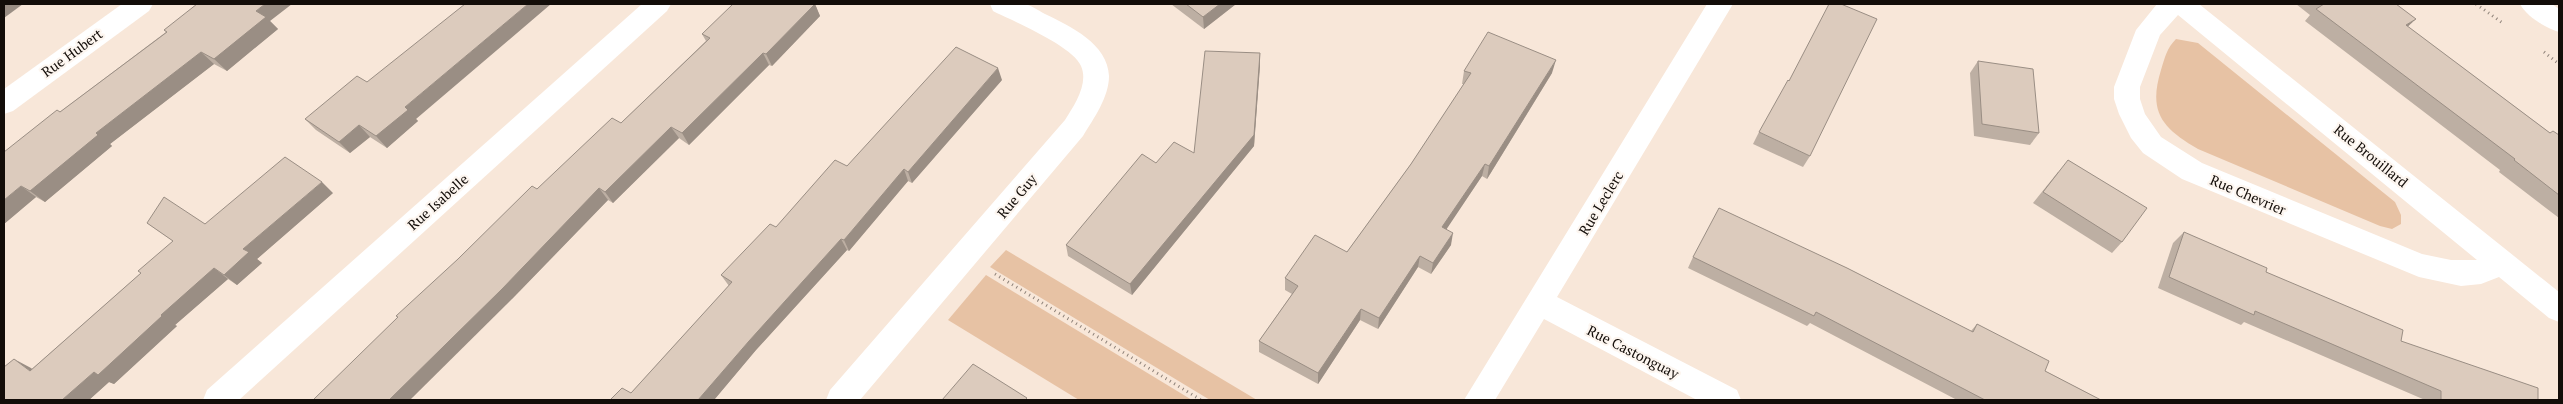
<svg xmlns="http://www.w3.org/2000/svg" width="2563" height="404" font-family="'PT Serif',serif">
	<style>
		.green { fill: #e7c2a4 }
		.lines { fill: none; stroke-linecap: round; stroke-linejoin: round }
		.path { stroke: #8d8178; stroke-width: 3; stroke-dasharray: 1 4; stroke-linecap: butt }
		.street { fill: #fff; fill-rule: evenodd }
		.secondary { fill: #fff; fill-rule: evenodd }
		.wall { fill: #bdafa3 }
		.shaded-wall { fill: #9a8e84 }
		.building { fill: #dccbbd; stroke: #9a8e84 }
		.labels { text-anchor: middle; stroke-width: 4.5; stroke-linejoin: round; paint-order: stroke }
		.street-label { font-size: 14px; fill: #130d09; stroke: #fdf6f0 }
	</style>
	<rect width="100%" height="100%" fill="#f8e7d9"/>
	<g class="green">
		<path d="M2176,39L2198,43L2395,202L2401,215V224L2392,229L2380,226L2198,149C2162,128 2148,112 2161,70C2165,57 2167,48 2176,39Z"/>
		<path d="M1006,250L1257,400H1258H1210L990,267Z"/>
		<path d="M986,275L1192,400H1079L948,320Z"/>
	</g>
	<g class="lines">
		<g class="path">
			<path d="M2476,4L2504,24"/>
			<path d="M2544,52L2559,64"/>
			<path d="M995,274L1201,400"/>
		</g>
		<g class="street">
			<path d="M122,4H153L149,11L13,111L4,114V89Z"/>
			<path d="M642,4H671L667,11L239,400H203L207,390Z"/>
			<path d="M990,4C1000,4 1014,1 1024,4C1031,5 1039,11 1045,14C1070,26 1108,44 1109,76C1109,97 1094,118 1083,136L860,400H826L830,390L1065,120C1074,106 1089,84 1081,66C1073,46 1013,21 993,11Z"/>
			<path d="M1707,4H1733L1557,297L1737,390L1741,400H1697L1544,319L1495,400H1464Z"/>
			<path d="M2157,4H2199L2559,292V322L2549,318L2499,277L2481,284L2461,286L2419,277L2182,179L2143,153L2131,138L2119,114L2114,99V87L2136,30ZM2178,15L2477,260H2451L2422,254L2202,163L2161,137L2145,114L2140,99V87L2160,35Z"/>
		</g>
		<path class="secondary" d="M2520,4H2552L2559,9V32C2546,28 2527,17 2520,4Z"/>
	</g>
	<g class="wall">
		<path d="M815,4L820,16L772,66L769,65L689,145L679,138L613,203L608,200L512,299L537,189L621,123L706,41L702,34Z"/>
		<path d="M1171,4H1236L1204,29Z"/>
		<path d="M2296,4H2396L2408,27L2550,133L2559,135V218L2499,172L2500,170L2305,21L2310,15Z"/>
		<path d="M270,21L278,29L227,71L214,64L110,144L112,146L45,202L36,197L4,224L60,112L166,32L164,30Z"/>
		<path d="M1260,53V65L1254,146L1132,295L1068,256L1066,245L1156,163L1194,153Z"/>
		<path d="M1978,61L2039,133L2030,145L1974,136L1970,73Z"/>
		<path d="M1464,71L1552,73L1487,179L1482,176L1446,229L1451,245L1431,274L1418,267L1378,329L1360,320L1318,384L1259,352V341L1292,294L1285,290V278L1347,252L1411,164L1464,84H1462Z"/>
		<path d="M1002,80L912,183L908,181L849,251L847,250L756,350L714,400H610L631,393L729,286L721,275L847,166Z"/>
		<path d="M305,119H416L418,121L387,148L370,137L350,153L316,130Z"/>
		<path d="M1759,132L1810,156L1803,167L1753,144Z"/>
		<path d="M2058,172L2122,242L2112,253L2033,203Z"/>
		<path d="M333,193L257,259L262,263L237,285L228,279L175,325L177,326L114,384L109,382L89,400H4L32,369L141,273L173,241L147,223L205,224Z"/>
		<path d="M2184,232L2266,272L2401,341L2538,400H2425L2244,322L2241,325L2158,288L2173,243Z"/>
		<path d="M1693,257L1971,331L1977,324L2045,371L2101,400H1957L1810,323L1807,326L1688,268Z"/>
	</g>
	<g class="shaded-wall">
		<path d="M4,4H23L4,18Z"/>
		<path d="M265,4H292L270,21L278,29L227,71L214,59L256,11Z"/>
		<path d="M528,4H551L416,119L418,121L387,148L376,136L405,107Z"/>
		<path d="M815,4L820,16L772,66L766,54Z"/>
		<path d="M1220,4H1236L1204,29L1203,17Z"/>
		<path d="M2416,19L2403,31L2406,25Z"/>
		<path d="M201,52L214,64L110,144L112,146L45,202L30,191L96,133Z"/>
		<path d="M763,53L769,65L689,145L682,133Z"/>
		<path d="M1260,53V65L1254,146L1132,295L1130,284Z"/>
		<path d="M1556,60L1552,73L1487,179L1489,166Z"/>
		<path d="M998,68L1002,80L912,183L908,172Z"/>
		<path d="M359,125L370,137L350,153L339,142Z"/>
		<path d="M671,127L679,138L613,203L605,192Z"/>
		<path d="M1485,164L1482,176L1440,239L1442,227Z"/>
		<path d="M904,169L908,181L849,251L844,240Z"/>
		<path d="M322,182L333,193L257,259L262,263L237,285L224,275L243,249Z"/>
		<path d="M21,186L36,197L4,224V200Z"/>
		<path d="M599,188L608,200L512,299L410,400H389Z"/>
		<path d="M1453,233L1451,245L1431,274L1433,263Z"/>
		<path d="M841,239L847,250L756,350L714,400H698L749,341Z"/>
		<path d="M1420,256L1418,267L1378,329L1379,318Z"/>
		<path d="M214,268L228,279L175,325L177,326L114,384L109,382L89,400H62Z"/>
		<path d="M1361,309L1360,320L1318,384V373Z"/>
		<path d="M14,359L31,368L47,381L30,371Z"/>
	</g>
	<g class="building">
		<path d="M197,4H265L256,11L266,17L214,59L201,52L96,133L98,135L30,191L21,186L4,200V152L57,110L60,112L167,32L164,30Z"/>
		<path d="M465,4H528L405,107L408,110L376,136L359,125L339,142L305,119L357,76L367,82Z"/>
		<path d="M733,4H815L766,54L763,53L682,133L671,127L605,192L599,188L502,289L389,400H313L398,317L396,316L458,259L532,186L537,189L612,118L621,123L710,38L702,34Z"/>
		<path d="M1186,4H1220L1203,17Z"/>
		<path d="M1829,4H1841L1877,19L1810,156L1759,132L1788,80L1789,81Z"/>
		<path d="M2323,4H2396L2416,19L2406,25L2550,133L2553,131L2559,135V195L2514,160L2515,159L2316,9L2324,4Z"/>
		<path d="M1488,32L1556,60L1489,166L1485,164L1442,227L1453,233L1433,263L1420,256L1379,318L1361,309L1318,373L1259,341L1298,286L1285,278L1315,235L1347,252L1411,164L1471,73L1464,71Z"/>
		<path d="M956,47L998,68L908,172L904,169L844,240L841,239L749,341L698,400H610L622,388L631,393L732,282L721,275L770,224L776,227L835,160L847,166Z"/>
		<path d="M1205,51L1260,53L1254,135L1130,284L1066,245L1142,154L1156,163L1174,142L1194,153Z"/>
		<path d="M1978,61L2033,69L2039,133L1982,124Z"/>
		<path d="M285,157L322,182L243,249L249,252L224,275L214,268L161,315L162,316L98,375L94,372L62,400H4V367L14,359L30,371L141,273L138,271L173,241L147,223L164,197L205,224Z"/>
		<path d="M2068,160L2147,208L2122,242L2043,192Z"/>
		<path d="M1719,208L1847,268L1973,332L1977,324L2049,361L2045,371L2101,400H1985L1816,312L1814,316L1693,257Z"/>
		<path d="M2184,232L2267,268L2266,272L2403,330L2401,341L2538,388V400H2441V391L2255,311L2254,315L2169,277Z"/>
		<path d="M973,364L1027,398L1025,400H942Z"/>
	</g>
	<g class="labels">
		<g class="street-label">
			<text transform="translate(72 53) rotate(-36)" y="5">Rue Hubert</text>
			<text transform="translate(2371 156) rotate(39)" y="5">Rue Brouillard</text>
			<text transform="translate(2248 195) rotate(23)" y="5">Rue Chevrier</text>
			<text transform="translate(1017 196) rotate(-50)" y="5">Rue Guy</text>
			<text transform="translate(438 202) rotate(-42)" y="5">Rue Isabelle</text>
			<text transform="translate(1601 203) rotate(-59)" y="5">Rue Leclerc</text>
			<text transform="translate(1633 352) rotate(27)" y="5">Rue Castonguay</text>
		</g>
	</g>
	<rect width="2563" height="404" fill="none" stroke="#130d09" stroke-width="10"/>
</svg>
